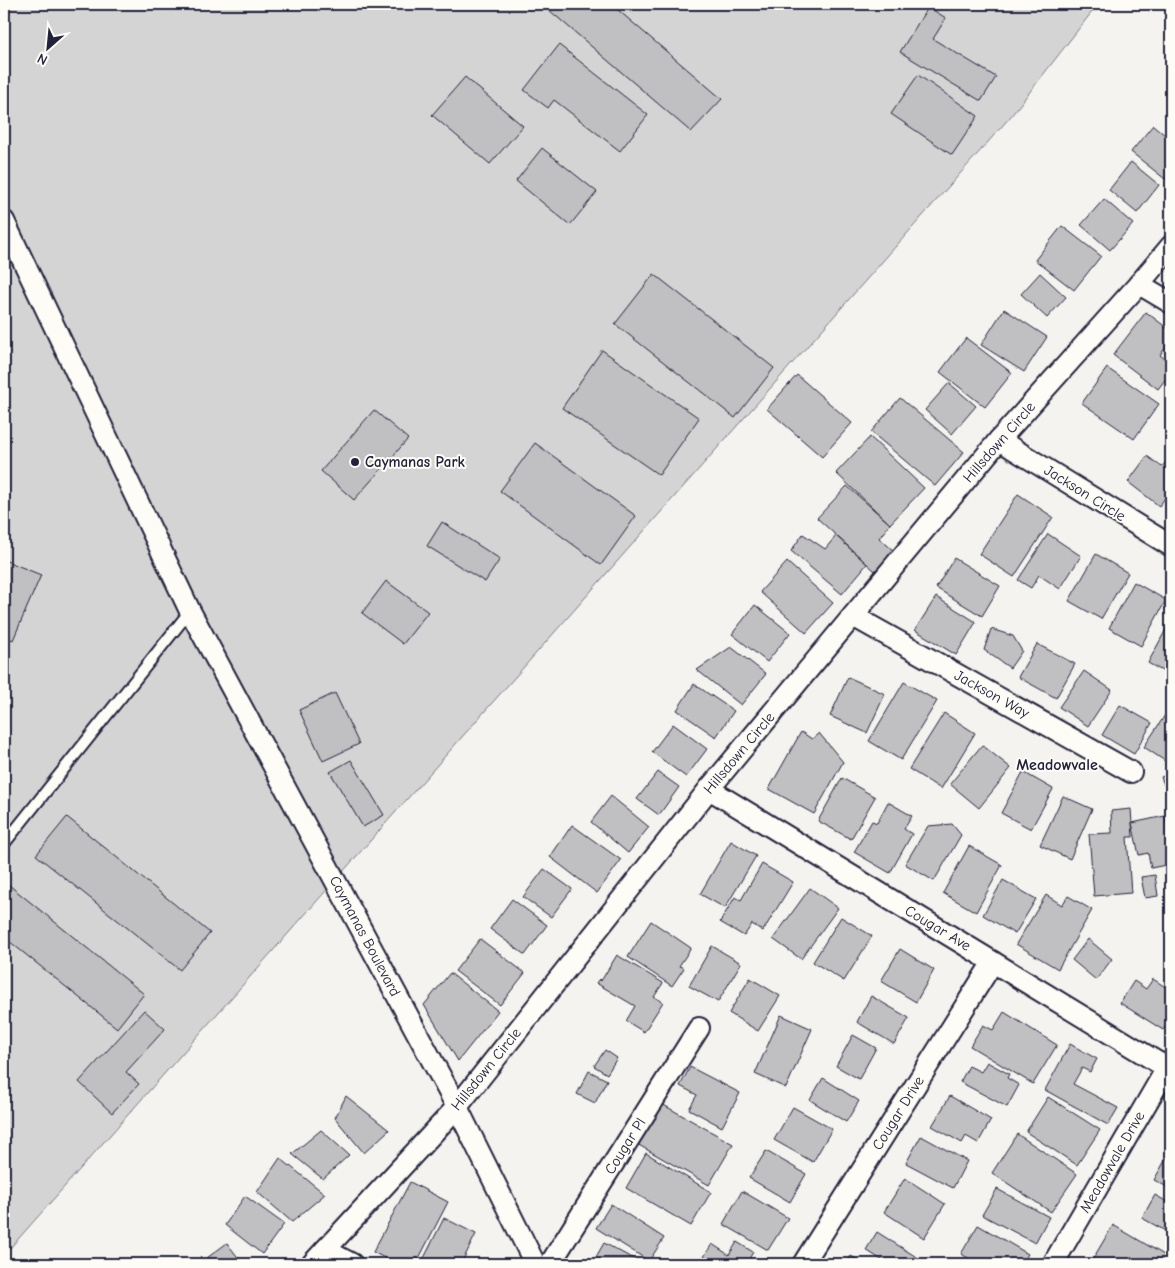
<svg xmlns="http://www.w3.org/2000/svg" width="1175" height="1268" font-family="'Comic Neue',sans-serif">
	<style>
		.green { fill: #d5d4d5; stroke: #7c7b88 }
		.building { fill: #c0bfc2; stroke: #22223b }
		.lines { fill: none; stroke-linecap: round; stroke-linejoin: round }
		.lane-casing { stroke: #22223b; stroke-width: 14 }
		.street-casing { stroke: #22223b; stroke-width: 24 }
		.lane { stroke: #fdfcf7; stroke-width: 10 }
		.street { stroke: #fdfcf7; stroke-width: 20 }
		.poi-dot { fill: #22223b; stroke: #fdfcf7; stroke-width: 2 }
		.labels { text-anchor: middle; stroke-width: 4; stroke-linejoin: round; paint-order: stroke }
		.street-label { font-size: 15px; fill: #22223b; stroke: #fdfcf7 }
		.poi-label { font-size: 15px; font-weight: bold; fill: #22223b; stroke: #fdfcf7; text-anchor: start }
		.neighbourhood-label { font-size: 16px; font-weight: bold; fill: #22223b; stroke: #fdfcf7 }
	</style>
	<rect width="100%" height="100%" fill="#f4f3ef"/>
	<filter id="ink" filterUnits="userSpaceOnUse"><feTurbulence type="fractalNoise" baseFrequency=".02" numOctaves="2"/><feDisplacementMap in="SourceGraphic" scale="10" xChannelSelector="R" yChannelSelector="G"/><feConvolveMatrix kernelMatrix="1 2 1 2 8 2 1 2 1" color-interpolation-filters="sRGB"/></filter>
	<g filter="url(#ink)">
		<path class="green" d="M4,4H1098L1011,116L4,1255Z"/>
		<g class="building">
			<path d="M542,4H611L722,99L691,132Z"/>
			<path d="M928,7L946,18L933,39L996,77L981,101L900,52Z"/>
			<path d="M559,45L648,115L620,151L554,100L548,108L524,90Z"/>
			<path d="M918,75L978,116L952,155L891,114Z"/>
			<path d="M465,77L523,126L490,164L432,115Z"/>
			<path d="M1153,125L1171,140V172L1165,179L1131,152Z"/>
			<path d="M542,148L597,192L570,225L516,181Z"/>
			<path d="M1131,162L1159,185L1137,213L1109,190Z"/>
			<path d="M1104,199L1133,224L1110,250L1081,225Z"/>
			<path d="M1062,226L1101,256L1074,290L1035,260Z"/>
			<path d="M1040,273L1066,297L1047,318L1021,294Z"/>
			<path d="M654,274L774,368L735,418L615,324Z"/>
			<path d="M1004,309L1047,337L1024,372L981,345Z"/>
			<path d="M1146,312L1171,331V340L1160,355L1171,364V372L1158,389L1113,355Z"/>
			<path d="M966,338L1012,373L985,407L940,372Z"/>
			<path d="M602,350L699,418L659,475L562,408Z"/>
			<path d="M1107,368L1159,404L1134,439L1082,403Z"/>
			<path d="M797,375L852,423L822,457L767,409Z"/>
			<path d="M949,383L976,406L952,434L925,410Z"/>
			<path d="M900,398L964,452L935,486L871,432Z"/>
			<path d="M374,410L408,439L354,500L321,471Z"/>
			<path d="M870,437L924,488L890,524L836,473Z"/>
			<path d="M535,443L636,516L601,565L500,491Z"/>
			<path d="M1171,455V490L1159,506L1128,482L1147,456L1162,467Z"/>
			<path d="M847,486L890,524L879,538L894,551L875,571L817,518Z"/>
			<path d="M1018,494L1053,517L1014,577L979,554Z"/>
			<path d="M442,522L500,559L485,582L427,546Z"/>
			<path d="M803,534L825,549L836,536L867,564L842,594L791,551Z"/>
			<path d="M1048,534L1081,556L1060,589L1039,575L1031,588L1018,580Z"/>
			<path d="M1096,554L1128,573L1101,619L1069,601Z"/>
			<path d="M954,558L1000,586L982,616L936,588Z"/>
			<path d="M4,560L41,575L13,640L4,636Z"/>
			<path d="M787,562L833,603L806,633L760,592Z"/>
			<path d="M386,581L428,612L403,644L362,613Z"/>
			<path d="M1134,582L1166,600L1141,646L1109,628Z"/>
			<path d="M936,597L976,622L956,655L915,630Z"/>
			<path d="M755,605L790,633L767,662L732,634Z"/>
			<path d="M1171,620V676L1148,663Z"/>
			<path d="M991,629L1013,636L1022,651L1010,668L984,650Z"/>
			<path d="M1037,644L1075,664L1056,698L1018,677Z"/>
			<path d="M731,647L766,674L741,705L697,670Z"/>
			<path d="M1084,671L1112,690L1088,726L1059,707Z"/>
			<path d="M848,677L885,694L867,733L830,716Z"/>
			<path d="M904,682L937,701L901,760L869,741Z"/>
			<path d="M694,684L734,711L716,737L677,710Z"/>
			<path d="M335,693L359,744L323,761L299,710Z"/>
			<path d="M1120,705L1152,723L1134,754L1102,735Z"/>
			<path d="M1171,706V765L1144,747Z"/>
			<path d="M944,713L975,733L941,789L909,769Z"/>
			<path d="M673,724L707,749L686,777L652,752Z"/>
			<path d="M801,732L812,739L819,733L843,762L814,814L769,789Z"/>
			<path d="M982,745L1011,768L979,808L950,784Z"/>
			<path d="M351,760L384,815L363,827L330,772Z"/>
			<path d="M658,772L679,787L659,815L637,799Z"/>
			<path d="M1023,772L1053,789L1031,829L1001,813Z"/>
			<path d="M1171,773V802L1161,777Z"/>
			<path d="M842,778L875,797L851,839L818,821Z"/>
			<path d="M611,796L649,827L628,853L591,822Z"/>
			<path d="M1063,796L1092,809L1070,859L1040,845Z"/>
			<path d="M888,802L912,816L904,829L912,834L890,873L854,852L872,821L877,823Z"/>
			<path d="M1131,809L1133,837H1127L1131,893L1094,896L1089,834L1112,833L1111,811Z"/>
			<path d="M1165,816L1171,849V864L1151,868L1148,853L1139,855L1132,823Z"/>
			<path d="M67,817L210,933L180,970L36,855Z"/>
			<path d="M952,824L961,835L934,881L905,864L928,826Z"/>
			<path d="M572,825L621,860L597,893L550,857Z"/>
			<path d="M731,841L756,856L725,908L700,894Z"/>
			<path d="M969,846L1002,865L976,912L943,893Z"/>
			<path d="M762,864L793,882L763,931L752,924L744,936L720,922L735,897L741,900Z"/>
			<path d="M544,869L572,889L551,917L523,897Z"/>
			<path d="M1155,875L1158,896L1145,898L1141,877Z"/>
			<path d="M1003,880L1036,899L1015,934L983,915Z"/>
			<path d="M9,885L144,994L117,1028L4,937V892Z"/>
			<path d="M810,888L838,908L801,959L773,939Z"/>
			<path d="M1046,895L1062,905L1068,896L1092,910L1058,969L1016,944Z"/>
			<path d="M512,899L547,925L525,955L490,929Z"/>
			<path d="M841,917L872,936L844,981L813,962Z"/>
			<path d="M651,921L691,948L679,966L684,968L672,986L628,957Z"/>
			<path d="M480,939L525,973L500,1005L455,971Z"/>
			<path d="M1088,939L1112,959L1096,980L1072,960Z"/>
			<path d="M712,946L741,963L718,1002L689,986Z"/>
			<path d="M900,949L934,970L916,1002L881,981Z"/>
			<path d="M617,955L663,983L654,997L663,1002L644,1032L626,1021L635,1006L596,983L599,979L601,981Z"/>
			<path d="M450,973L498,1011L458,1061L424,1005Z"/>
			<path d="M750,978L780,996L758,1031L729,1013Z"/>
			<path d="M1153,979L1170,990L1165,998L1171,1002V1017L1163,1030L1120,1003L1134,981L1146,989Z"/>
			<path d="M871,996L909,1018L894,1044L857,1022Z"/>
			<path d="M144,1010L165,1029L126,1072L139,1084L112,1113L79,1082Z"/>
			<path d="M1004,1012L1057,1045L1033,1084L970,1046L983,1025L993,1030Z"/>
			<path d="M781,1015L812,1029L786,1088L755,1074Z"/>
			<path d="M853,1035L876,1048L859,1079L836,1066Z"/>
			<path d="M1070,1044L1097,1059L1090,1072L1082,1068L1073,1084L1118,1108L1108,1125L1045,1090Z"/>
			<path d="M605,1050L617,1058L607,1074L594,1066Z"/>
			<path d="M987,1062L1009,1074L1007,1078L1019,1085L1007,1107L960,1082L969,1066L981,1072Z"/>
			<path d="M690,1067L740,1093L722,1127L689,1109L697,1095L680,1086Z"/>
			<path d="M589,1071L607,1080L595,1103L577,1094Z"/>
			<path d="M823,1078L859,1101L846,1122L810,1100Z"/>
			<path d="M346,1096L389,1130L364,1153L335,1118Z"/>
			<path d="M950,1096L991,1120L978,1143L966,1136L962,1143L932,1126Z"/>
			<path d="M1048,1097L1100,1130L1077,1165L1026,1132Z"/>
			<path d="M660,1103L733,1144L709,1185L637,1144Z"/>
			<path d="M793,1107L832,1129L813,1162L774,1140Z"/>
			<path d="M321,1130L349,1155L323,1179L292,1154Z"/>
			<path d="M1017,1134L1077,1174L1051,1212L992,1173Z"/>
			<path d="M921,1136L967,1161L953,1188L906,1163Z"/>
			<path d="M1171,1150V1189L1154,1180Z"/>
			<path d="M766,1151L806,1174L790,1202L749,1178Z"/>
			<path d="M646,1153L711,1192L691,1226L626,1188Z"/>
			<path d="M280,1158L325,1194L292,1222L257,1192Z"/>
			<path d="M905,1178L945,1204L924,1238L884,1212Z"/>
			<path d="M410,1182L448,1202L416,1264H396L373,1252Z"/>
			<path d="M997,1189L1049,1217L1035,1243L982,1215Z"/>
			<path d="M742,1191L788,1218L768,1250L723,1224Z"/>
			<path d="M1155,1195L1171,1204V1234L1142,1218Z"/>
			<path d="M245,1196L284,1224L262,1254L225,1225Z"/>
			<path d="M611,1204L664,1238L649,1261L596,1228Z"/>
			<path d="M444,1218L476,1234L461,1264H421Z"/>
			<path d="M978,1225L1028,1254L1022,1264H979L961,1254Z"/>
			<path d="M1113,1225L1171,1259V1264H1095L1091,1262Z"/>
			<path d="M877,1232L918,1258L914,1264H888L866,1250Z"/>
			<path d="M737,1242L753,1252L746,1264L700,1263L712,1244L729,1255Z"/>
			<path d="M227,1243L243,1264H199Z"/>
			<path d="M604,1243L643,1264H592Z"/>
			<path d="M851,1256L865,1264H846Z"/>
		</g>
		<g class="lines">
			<defs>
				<path id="lane" d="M4,844L190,611"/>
				<g id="street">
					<path d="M4,221L190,611L457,1107L535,1264"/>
					<path d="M1139,284L1171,303"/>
					<path d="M999,440L1171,546"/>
					<path d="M853,616L1131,772"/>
					<path d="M709,789L1167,1068"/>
					<path d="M325,1250L352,1264"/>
					<path d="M312,1264L457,1107L709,789L999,440L1139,284L1171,246"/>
					<path d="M550,1264L699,1028"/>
					<path d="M803,1264L993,962"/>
					<path d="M1053,1264L1171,1061"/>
				</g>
			</defs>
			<use href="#lane" class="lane-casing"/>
			<use href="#street" class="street-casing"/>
			<use href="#lane" class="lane"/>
			<use href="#street" class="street"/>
		</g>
	</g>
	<circle class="poi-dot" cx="355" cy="462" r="5"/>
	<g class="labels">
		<g class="street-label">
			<text transform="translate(999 442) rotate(-49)" y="5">Hillsdown Circle</text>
			<text transform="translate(1085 493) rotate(32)" y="5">Jackson Circle</text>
			<text transform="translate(992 694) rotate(29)" y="5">Jackson Way</text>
			<text transform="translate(739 753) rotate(-50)" y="5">Hillsdown Circle</text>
			<text transform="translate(938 928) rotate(31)" y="5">Cougar Ave</text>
			<text transform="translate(365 936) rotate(62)" y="5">Caymanas Boulevard</text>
			<text transform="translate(486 1069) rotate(-51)" y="5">Hillsdown Circle</text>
			<text transform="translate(898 1113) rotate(-58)" y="5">Cougar Drive</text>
			<text transform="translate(625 1146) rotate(-58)" y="5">Cougar Pl</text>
			<text transform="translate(1112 1162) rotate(-60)" y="5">Meadowvale Drive</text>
		</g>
		<g class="poi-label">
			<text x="365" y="467">Caymanas Park</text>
		</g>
		<g class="neighbourhood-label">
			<text x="1057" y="770">Meadowvale</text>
		</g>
	</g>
	<rect width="1175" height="1268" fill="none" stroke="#fdfcf7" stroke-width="20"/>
	<rect x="10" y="10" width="1155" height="1248" fill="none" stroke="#22223b" stroke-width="2" filter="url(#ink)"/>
	<g transform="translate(48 48) rotate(207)" stroke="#fdfcf7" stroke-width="4" paint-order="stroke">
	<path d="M0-4L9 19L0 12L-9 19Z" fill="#22223b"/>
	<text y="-8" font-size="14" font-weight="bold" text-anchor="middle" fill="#22223b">N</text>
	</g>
</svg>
